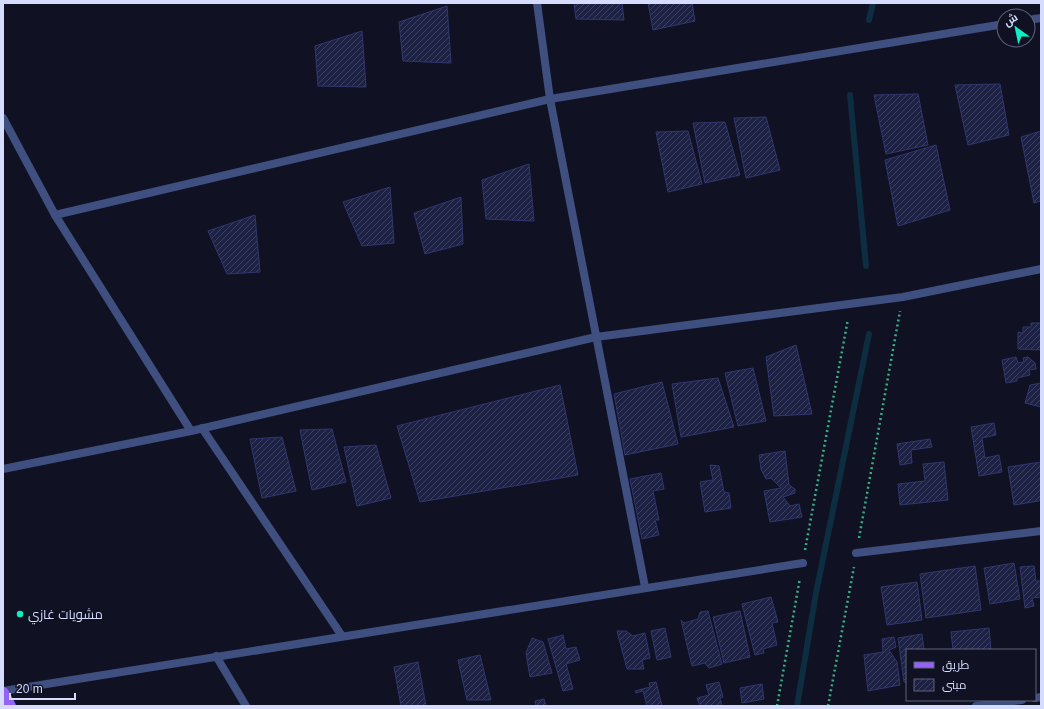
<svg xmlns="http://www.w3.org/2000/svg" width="1044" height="709" font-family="Arial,Cairo,sans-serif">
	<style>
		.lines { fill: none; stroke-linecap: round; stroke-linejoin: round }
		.stream { stroke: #0d2e40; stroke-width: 6 }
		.building { fill: url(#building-hatch); stroke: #31366e }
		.path { stroke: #36af85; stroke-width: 2.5; stroke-dasharray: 2 3; stroke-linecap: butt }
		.street { stroke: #3e4f80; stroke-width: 8 }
		.primary { stroke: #9463f6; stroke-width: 12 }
		.poi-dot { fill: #0eefc4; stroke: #101224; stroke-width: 1.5 }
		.labels { text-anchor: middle; stroke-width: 3; stroke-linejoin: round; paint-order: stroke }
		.poi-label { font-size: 13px; fill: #d5dcfd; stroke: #101224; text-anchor: start }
	</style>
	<defs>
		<pattern id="building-hatch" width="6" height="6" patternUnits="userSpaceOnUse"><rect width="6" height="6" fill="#1d2144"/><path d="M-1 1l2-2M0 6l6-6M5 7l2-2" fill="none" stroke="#3d4160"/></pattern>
	</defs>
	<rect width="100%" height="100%" fill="#101224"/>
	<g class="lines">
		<g class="stream">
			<path d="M869,20L873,3"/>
			<path d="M850,95L866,266"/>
			<path d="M797,706L816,593L869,334"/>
		</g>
	</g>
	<g class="building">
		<path d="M574,3H622L624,20L576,19Z"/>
		<path d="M648,3H692L695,21L653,30Z"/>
		<path d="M447,6L451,63L403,61L399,22Z"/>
		<path d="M362,31L366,87L318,86L315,46Z"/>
		<path d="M1000,84L1009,135L968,145L955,85Z"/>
		<path d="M918,94L928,145L886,154L874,95Z"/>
		<path d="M766,117L780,170L746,178L734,118Z"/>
		<path d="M725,122L740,175L705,183L693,123Z"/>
		<path d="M688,131L702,184L668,192L656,132Z"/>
		<path d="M1041,131V201L1034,203L1021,137Z"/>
		<path d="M936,145L950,210L898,226L885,160Z"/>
		<path d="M529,164L534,221L486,219L482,180Z"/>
		<path d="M390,187L394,243L362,246L343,202Z"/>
		<path d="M461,197L463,244L425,254L414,213Z"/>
		<path d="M255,215L260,272L227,274L208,231Z"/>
		<path d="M1031,323H1041V350L1018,349V332L1023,333V327H1031Z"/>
		<path d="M796,345L812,414L774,416L766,357Z"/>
		<path d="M1016,357L1018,363L1024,362L1023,358L1028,357L1035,363L1036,369L1029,370L1030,375L1017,378V381L1006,383L1002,360Z"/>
		<path d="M753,368L766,421L738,426L725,373Z"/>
		<path d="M718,378L734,427L681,437L672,384Z"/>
		<path d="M662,382L678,444L625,455L614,394Z"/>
		<path d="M1041,383V407L1025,403L1030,385Z"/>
		<path d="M560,385L578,475L420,502L397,426Z"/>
		<path d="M994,423L996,435L982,438L985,458L999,455L1002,472L979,476L971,427Z"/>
		<path d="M332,429L346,482L312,490L300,430Z"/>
		<path d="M282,437L296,491L262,498L250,439Z"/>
		<path d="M930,439L932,447L911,450L912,463L900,465L897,444Z"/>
		<path d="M376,445L391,498L357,506L344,447Z"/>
		<path d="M785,451L789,485L795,489V493L783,497L790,506L799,504L802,517L770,522L764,491L781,488L771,478L766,479L761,469L759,455Z"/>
		<path d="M944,462L948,500L900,505L898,484L925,481L923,464Z"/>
		<path d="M1041,462V498L1039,501L1014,505L1008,467Z"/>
		<path d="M710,465L719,466L724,492L729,493L731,508L705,512L700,482L713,480Z"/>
		<path d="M661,473L664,489L653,491L659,520H655L659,535L642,539L630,479Z"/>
		<path d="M1014,563L1020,599L990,604L984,568Z"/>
		<path d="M975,566L981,610L926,618L920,574Z"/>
		<path d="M1034,566L1036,581H1041V597L1032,598L1034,606L1025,608L1020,567Z"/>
		<path d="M917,582L922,620L887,625L881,587Z"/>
		<path d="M771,597L778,622L772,623L777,645L763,649L764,653L755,655L742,604Z"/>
		<path d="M708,611L722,664L709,668L705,663L692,666L681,620L684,623L698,619L700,612Z"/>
		<path d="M740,611L750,657L724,663L713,617Z"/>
		<path d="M665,628L671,657L657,660L651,631Z"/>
		<path d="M989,628L991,650H953L951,632Z"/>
		<path d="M617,631H626L633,636L645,633L650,658L642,660L644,669H627Z"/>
		<path d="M922,634L924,650H907V682H904L898,638Z"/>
		<path d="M563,635L566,649L576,647L580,660L566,664L573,689L563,691L548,639Z"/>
		<path d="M894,637L896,647L889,650L897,662L900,685L868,691L864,655L883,652L882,639Z"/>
		<path d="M532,638L543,642L552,673L530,677L526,653Z"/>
		<path d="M480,655L491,700H467L458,660Z"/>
		<path d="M418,662L426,706H401L394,667Z"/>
		<path d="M656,682L662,706H647L643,691L636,693L635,691L650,687L649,683Z"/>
		<path d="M719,682L723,697L720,698L722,706H700L697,698L709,695L706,685Z"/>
		<path d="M762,684L764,699L742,703L740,688Z"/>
		<path d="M544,699L546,706H536L535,701Z"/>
	</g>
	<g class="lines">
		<g class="path">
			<path d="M859,538L900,311"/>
			<path d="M805,550L848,319"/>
			<path d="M777,706L800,578"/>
			<path d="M828,706L854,567"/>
		</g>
		<g class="street">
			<path d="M537,3L550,99L645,587"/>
			<path d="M1028,20L1041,18"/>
			<path d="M3,118L55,215L191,431"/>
			<path d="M55,215L550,99L1004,24"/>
			<path d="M202,428L342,636"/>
			<path d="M3,469L191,431L596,337L903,297L1041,269"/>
			<path d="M856,553L1041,531"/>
			<path d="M216,656L246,706"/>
			<path d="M3,691L803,563"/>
			<path d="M1035,698L1041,697"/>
			<path d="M976,706L1022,700"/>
		</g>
		<path class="primary" d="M3,693L10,706"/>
	</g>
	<circle class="poi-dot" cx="20" cy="614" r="4"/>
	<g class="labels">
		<g class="poi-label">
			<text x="28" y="619">مشويات غازي</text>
		</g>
	</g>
	<rect width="1044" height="709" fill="none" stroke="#d5dcfd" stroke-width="8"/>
	<rect x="906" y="649" width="130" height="52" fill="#101224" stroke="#5f637b"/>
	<rect x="914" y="662" width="20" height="6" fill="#9463f6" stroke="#5f637b"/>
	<text x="942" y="669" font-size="12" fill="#d5dcfd">طريق</text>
	<rect x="914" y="679" width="20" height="12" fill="url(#building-hatch)" stroke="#5f637b"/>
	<text x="942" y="689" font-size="12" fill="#d5dcfd">مبنى</text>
	<g transform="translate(1016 28) rotate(327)"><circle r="19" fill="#101224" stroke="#5f637b"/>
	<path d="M0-3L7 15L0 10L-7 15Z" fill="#0eefc4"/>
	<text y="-6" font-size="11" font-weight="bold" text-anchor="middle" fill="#d5dcfd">ش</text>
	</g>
	<path d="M10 693v6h65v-6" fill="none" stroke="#d5dcfd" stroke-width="2"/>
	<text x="16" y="693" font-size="12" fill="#d5dcfd" stroke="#101224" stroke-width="3" paint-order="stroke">20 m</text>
</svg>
